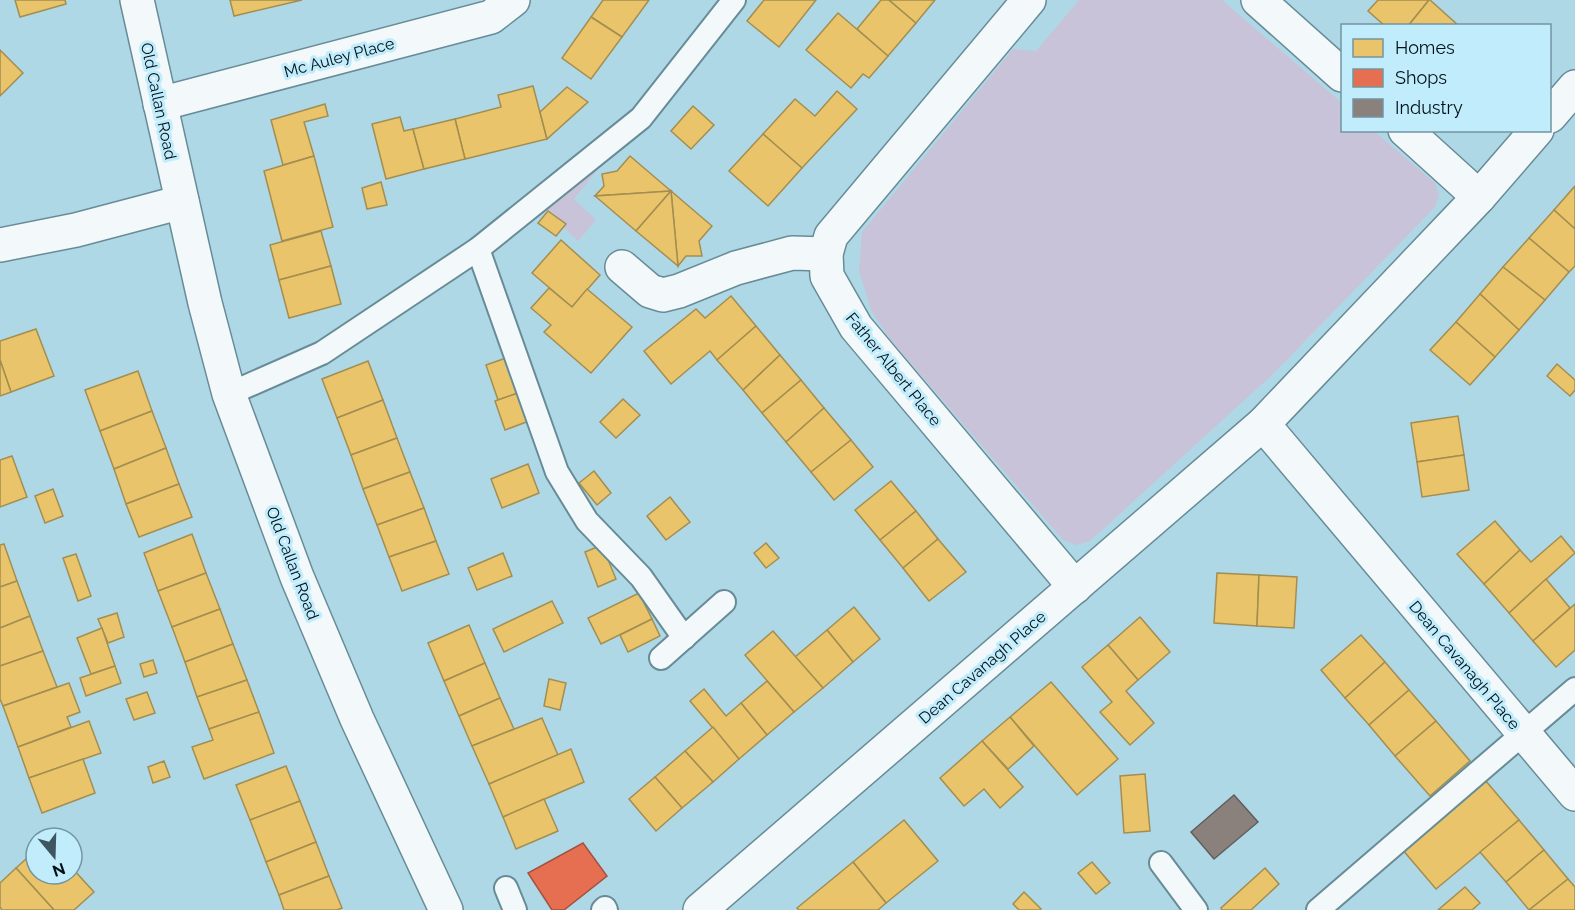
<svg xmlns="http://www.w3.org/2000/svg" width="1575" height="910" font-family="Raleway,sans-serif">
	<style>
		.green { fill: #c8c3d8 }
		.homes { fill: #e9c46a; stroke: #a38e51; stroke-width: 1.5 }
		.shops { fill: #e76f51; stroke: #a25240; stroke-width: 1.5 }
		.industry { fill: #8a817c; stroke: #615f5e; stroke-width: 1.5 }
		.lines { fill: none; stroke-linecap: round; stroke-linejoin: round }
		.lane-casing { stroke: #688c97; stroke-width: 26 }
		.street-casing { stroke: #688c97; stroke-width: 36 }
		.secondary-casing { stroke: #688c97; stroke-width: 36 }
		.lane { stroke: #f3f9fb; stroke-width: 22 }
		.street { stroke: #f3f9fb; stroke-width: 33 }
		.secondary { stroke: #f3f9fb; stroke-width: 33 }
		.labels { text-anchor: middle; stroke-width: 6; stroke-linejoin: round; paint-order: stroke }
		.street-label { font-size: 16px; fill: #001017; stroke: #c0ecfc }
	</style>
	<rect width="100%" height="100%" fill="#afd8e7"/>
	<g class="green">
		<path d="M1079,0H1222L1342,103V130L1374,131L1435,183L1439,195L1435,207L1272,375L1090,541L1076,545L1063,540L890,339L871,310L859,271L862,232L1013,49L1036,51Z"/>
		<path d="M598,169L574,199L596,220L578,241L563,227L565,224L545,208Z"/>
	</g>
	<g class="homes">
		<path d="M15,0H65L66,4L20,17Z"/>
		<path d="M230,0H302L234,16Z"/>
		<path d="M603,0H649L622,37L591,17Z"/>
		<path d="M764,0H816L779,47L747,21Z"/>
		<path d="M881,0H889L916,23L888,56L857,29Z"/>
		<path d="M889,0H935L916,23Z"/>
		<path d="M1378,0H1429L1408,26H1385L1368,11Z"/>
		<path d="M1429,0H1430L1459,26H1408Z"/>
		<path d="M838,13L888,56L869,78L863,74L851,88L806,50Z"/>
		<path d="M591,17L622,37L591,79L562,58Z"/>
		<path d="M0,50L23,73L0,96Z"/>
		<path d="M533,86L547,139L465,159L455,119L501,107L498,95Z"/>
		<path d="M567,87L588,102L547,139L540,112Z"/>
		<path d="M837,91L857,109L802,168L763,134L795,99L815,116Z"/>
		<path d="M325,104L328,116L304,122L314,156L283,165L271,120Z"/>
		<path d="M693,106L714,125L691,149L671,131Z"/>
		<path d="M400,117L404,131L413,129L424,169L386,179L372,124Z"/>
		<path d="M455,119L465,159L424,169L413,129Z"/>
		<path d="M763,134L802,168L768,206L729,171Z"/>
		<path d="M314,156L333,227L282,241L264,171Z"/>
		<path d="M630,156L671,191L595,196L604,186L602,174L617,171Z"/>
		<path d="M381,182L387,205L367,209L362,188Z"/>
		<path d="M1575,186V229L1554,210Z"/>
		<path d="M671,191L712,226L699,241L702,256H686L678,266Z"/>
		<path d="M671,191L636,231L595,196Z"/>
		<path d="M671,191L678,266L636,231Z"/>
		<path d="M1554,210L1575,229V266L1569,272L1529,238Z"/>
		<path d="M548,211L566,224L556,236L538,223Z"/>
		<path d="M321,231L331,266L279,280L270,245Z"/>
		<path d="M1529,238L1569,272L1545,300L1503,267Z"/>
		<path d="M561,240L600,275L572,307L532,273Z"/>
		<path d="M331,266L341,304L289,318L279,280Z"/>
		<path d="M1503,267L1545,300L1519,330L1480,294Z"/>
		<path d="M549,288L572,307L587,289L632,327L591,373L544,332L551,325L531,308Z"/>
		<path d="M1480,294L1519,330L1495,357L1456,322Z"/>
		<path d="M731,296L756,326L717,360L710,351L671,384L644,351L696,309L705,318Z"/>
		<path d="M1456,322L1495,357L1470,385L1430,350Z"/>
		<path d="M756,326L780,355L743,390L717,360Z"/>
		<path d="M36,329L54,376L11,392L0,360V341Z"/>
		<path d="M780,355L801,380L762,413L743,390Z"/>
		<path d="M506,358L518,393L498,400L486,365Z"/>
		<path d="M0,360L11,392L0,396Z"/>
		<path d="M368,361L383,400L337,418L322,379Z"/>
		<path d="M1557,364L1575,380V390L1570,396L1547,376Z"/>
		<path d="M138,371L152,411L100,431L85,390Z"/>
		<path d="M801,380L824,408L786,442L762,413Z"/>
		<path d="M518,393L529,421L505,430L495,401Z"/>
		<path d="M623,399L640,415L616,438L600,422Z"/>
		<path d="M383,400L397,438L351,455L337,418Z"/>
		<path d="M824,408L851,440L811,472L786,442Z"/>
		<path d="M152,411L166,448L114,469L100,431Z"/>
		<path d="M1458,416L1464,455L1417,462L1411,423Z"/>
		<path d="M397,438L410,472L363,489L351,455Z"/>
		<path d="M851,440L873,467L834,500L811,472Z"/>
		<path d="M166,448L179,484L126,504L114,469Z"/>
		<path d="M1464,455L1469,490L1422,497L1417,462Z"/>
		<path d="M12,456L27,497L0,507V460Z"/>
		<path d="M528,464L539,493L502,508L491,479Z"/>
		<path d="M594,471L611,493L597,505L579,483Z"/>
		<path d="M410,472L424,508L377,525L363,489Z"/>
		<path d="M891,481L916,511L880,540L855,510Z"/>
		<path d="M179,484L192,517L139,537L126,504Z"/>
		<path d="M53,489L63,516L45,523L35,496Z"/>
		<path d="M670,497L690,522L666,540L647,516Z"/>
		<path d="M424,508L436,541L389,557L377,525Z"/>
		<path d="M916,511L938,539L903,568L880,540Z"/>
		<path d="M1495,521L1520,550L1484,584L1457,554Z"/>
		<path d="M192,534L206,573L158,591L144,553Z"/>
		<path d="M1561,536L1575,553L1509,613L1484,584L1520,550L1531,562Z"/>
		<path d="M938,539L966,572L929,601L903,568Z"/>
		<path d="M436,541L449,574L402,591L389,557Z"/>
		<path d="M766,543L779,558L766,568L754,553Z"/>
		<path d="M4,544L17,581L0,587V545Z"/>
		<path d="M602,545L616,579L598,587L585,552Z"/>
		<path d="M503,553L512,576L477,590L468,568Z"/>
		<path d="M76,554L91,596L78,601L63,558Z"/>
		<path d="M206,573L220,609L172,627L158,591Z"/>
		<path d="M1217,573L1259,575L1257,626L1214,623Z"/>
		<path d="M1259,575L1297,577L1294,628L1257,626Z"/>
		<path d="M1546,579L1570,608L1533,641L1509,613Z"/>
		<path d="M17,581L30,616L0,628V587Z"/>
		<path d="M639,593L652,619L601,644L588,618Z"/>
		<path d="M552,601L563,623L504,652L493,629Z"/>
		<path d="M1575,604V650L1556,667L1533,641Z"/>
		<path d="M854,607L880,639L853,662L827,630Z"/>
		<path d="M220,609L233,644L185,662L172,627Z"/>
		<path d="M117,613L124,637L108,643L98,619Z"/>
		<path d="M30,616L43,651L0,666V628Z"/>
		<path d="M1140,617L1170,652L1138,680L1108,645Z"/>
		<path d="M652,619L660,636L628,652L620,635Z"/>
		<path d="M469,625L485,663L444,681L428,643Z"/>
		<path d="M102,628L115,666L91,674L77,638Z"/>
		<path d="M827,630L853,662L823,688L795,657Z"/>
		<path d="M773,631L823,688L794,712L745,655Z"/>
		<path d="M1361,635L1385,662L1345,698L1321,670Z"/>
		<path d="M233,644L247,680L197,697L185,662Z"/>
		<path d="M1108,645L1138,680L1126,691L1154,723L1130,745L1100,712L1112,702L1082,667Z"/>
		<path d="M43,651L57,687L3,706L0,699V666Z"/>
		<path d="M153,660L157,673L144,677L140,664Z"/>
		<path d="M1385,662L1409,690L1369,725L1345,698Z"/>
		<path d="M485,663L500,698L459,716L444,681Z"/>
		<path d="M115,666L121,683L86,696L80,678Z"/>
		<path d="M549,679L566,683L560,710L544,706Z"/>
		<path d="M247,680L259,712L209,729L197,697Z"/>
		<path d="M767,681L794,712L767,735L741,703Z"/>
		<path d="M1051,682L1118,759L1077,795L1010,717Z"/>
		<path d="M69,683L80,712L67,717L71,727L18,747L3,706Z"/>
		<path d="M704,689L726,716L741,703L767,735L739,759L690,701Z"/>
		<path d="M1409,690L1436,721L1395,756L1369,725Z"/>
		<path d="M147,692L155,713L134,720L126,699Z"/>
		<path d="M500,698L514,729L472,746L459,716Z"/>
		<path d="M259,712L274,753L204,779L192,747L213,740L209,729Z"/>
		<path d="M1010,717L1034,746L1008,769L982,741Z"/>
		<path d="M542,718L558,755L489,784L472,746Z"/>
		<path d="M89,721L101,753L29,778L18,747Z"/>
		<path d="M1436,721L1470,761L1430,796L1395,756Z"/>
		<path d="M713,727L739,759L713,782L685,751Z"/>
		<path d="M982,741L1023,787L1000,808L984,789L964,806L940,778Z"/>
		<path d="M571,749L584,782L503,817L489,784Z"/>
		<path d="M685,751L713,782L682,808L655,777Z"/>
		<path d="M83,759L95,793L42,813L29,778Z"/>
		<path d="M164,761L170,777L153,783L148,767Z"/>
		<path d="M286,766L300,801L250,820L236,785Z"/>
		<path d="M1145,774L1150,831L1124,833L1120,776Z"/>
		<path d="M655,777L682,808L656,831L629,799Z"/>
		<path d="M1485,780L1519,820L1436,889L1402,849Z"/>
		<path d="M544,799L558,831L516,849L503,817Z"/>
		<path d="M300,801L316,842L266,862L250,820Z"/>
		<path d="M904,820L938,861L886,903L853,862Z"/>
		<path d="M1519,820L1544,850L1506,882L1480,852Z"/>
		<path d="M316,842L329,876L279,895L266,862Z"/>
		<path d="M36,850V874H72V868L94,892L74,910H54L16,868Z"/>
		<path d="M1544,850L1568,879L1529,910L1506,882Z"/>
		<path d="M853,862L886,903L878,910H799L797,908Z"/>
		<path d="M1092,862L1110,883L1096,894L1078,873Z"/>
		<path d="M16,868L54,910H2L0,907V883Z"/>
		<path d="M1265,868L1279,884L1251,910H1222L1221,908Z"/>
		<path d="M329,876L342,908L337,910H284L279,895Z"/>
		<path d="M1568,879L1575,887V910H1529Z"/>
		<path d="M1465,887L1480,903L1472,910H1438Z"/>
		<path d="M1024,892L1041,909L1040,910H1019L1013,904Z"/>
	</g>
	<path class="shops" d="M583,843L607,876L564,910H552L528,873Z"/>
	<path class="industry" d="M1234,795L1258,822L1214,859L1191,832Z"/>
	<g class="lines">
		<defs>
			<g id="lane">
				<path d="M478,249L557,472L587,521L641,577L684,638"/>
				<path d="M229,394L322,353L478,249L641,118L734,0"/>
				<path d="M661,658L724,602"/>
				<path d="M1161,863L1196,910"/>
				<path d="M506,888L515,910"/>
				<path d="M603,910L605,908L606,910"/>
				<path d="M1318,910L1575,689"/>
			</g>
			<g id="street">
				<path d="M1029,0L831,236L826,254L827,276L856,327L1075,587"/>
				<path d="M1258,0L1342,75"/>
				<path d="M160,104L491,17L513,0"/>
				<path d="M1405,130L1479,197"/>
				<path d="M0,245L76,230L182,202"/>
				<path d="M622,267L650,291L663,295L679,291L736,268L792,253L826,254"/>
				<path d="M1263,424L1575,794"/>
			</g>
			<g id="secondary">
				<path d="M137,0L205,303L229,394L297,577L357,719L446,910"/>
				<path d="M1550,116L1575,87"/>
				<path d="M700,910L1263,424L1479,197L1537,130"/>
			</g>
		</defs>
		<use href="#lane" class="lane-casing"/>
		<use href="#street" class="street-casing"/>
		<use href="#secondary" class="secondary-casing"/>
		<use href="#lane" class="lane"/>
		<use href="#street" class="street"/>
		<use href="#secondary" class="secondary"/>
	</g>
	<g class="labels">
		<g class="street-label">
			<text transform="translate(339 57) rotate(-15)" y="6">Mc Auley Place</text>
			<text transform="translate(159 101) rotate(78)" y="6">Old Callan Road</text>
			<text transform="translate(894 369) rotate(51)" y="6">Father Albert Place</text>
			<text transform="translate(293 563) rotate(69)" y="6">Old Callan Road</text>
			<text transform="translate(1465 665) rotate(50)" y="6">Dean Cavanagh Place</text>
			<text transform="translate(982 667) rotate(-41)" y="6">Dean Cavanagh Place</text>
		</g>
	</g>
	<rect x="1341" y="24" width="210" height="108" fill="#c0ecfc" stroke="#7394a0" stroke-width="1.5"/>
	<rect x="1353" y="39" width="30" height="18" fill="#e9c46a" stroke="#7394a0" stroke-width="1.5"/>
	<text x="1395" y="54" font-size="18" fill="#001017">Homes</text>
	<rect x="1353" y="69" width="30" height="18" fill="#e76f51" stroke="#7394a0" stroke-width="1.5"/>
	<text x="1395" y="84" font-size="18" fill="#001017">Shops</text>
	<rect x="1353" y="99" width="30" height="18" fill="#8a817c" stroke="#7394a0" stroke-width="1.5"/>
	<text x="1395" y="114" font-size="18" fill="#001017">Industry</text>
	<g transform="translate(54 856) rotate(161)"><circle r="28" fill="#c0ecfc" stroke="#7394a0" stroke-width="1.5"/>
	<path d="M0-4.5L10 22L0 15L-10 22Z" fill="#3d5660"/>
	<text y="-9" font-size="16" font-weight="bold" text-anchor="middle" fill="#001017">N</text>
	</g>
</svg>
